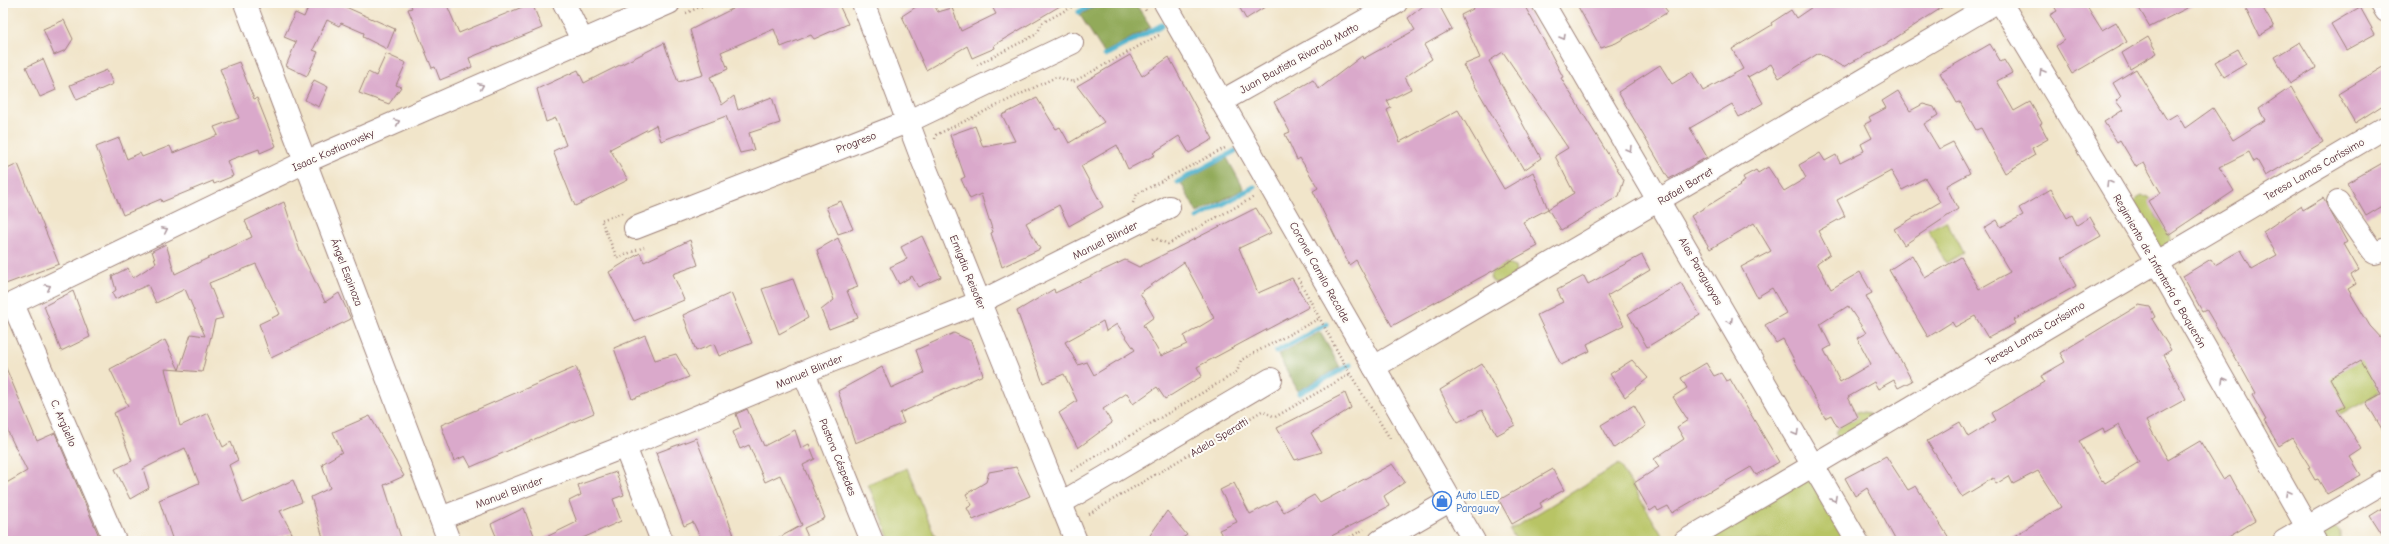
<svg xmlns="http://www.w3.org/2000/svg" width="2389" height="544" font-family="'Comic Neue',sans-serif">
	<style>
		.green { fill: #b8c465; stroke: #817248 }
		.forest { fill: #92aa5a; stroke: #6e6442 }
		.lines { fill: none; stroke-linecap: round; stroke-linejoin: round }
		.stream { stroke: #4eb2cd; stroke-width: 5 }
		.building { fill: #daa9cb; fill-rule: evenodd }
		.minor-casing { stroke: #9e827a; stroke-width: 24 }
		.path { stroke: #9e827a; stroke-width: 2.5; stroke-dasharray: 1 3; stroke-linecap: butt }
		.minor { stroke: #fff; stroke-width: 22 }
		.oneway { stroke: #ae9aa0 }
		.labels { text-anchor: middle; stroke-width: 4; stroke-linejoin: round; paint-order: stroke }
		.street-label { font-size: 11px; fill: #4a1f2b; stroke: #fdfcf7 }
		.shop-label { font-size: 11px; fill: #366cbe; stroke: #fdfcf7; text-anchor: start }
	</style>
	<rect width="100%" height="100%" fill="#fdfcf7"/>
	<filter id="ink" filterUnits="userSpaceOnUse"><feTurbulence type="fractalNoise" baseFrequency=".025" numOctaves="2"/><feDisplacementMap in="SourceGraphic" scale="8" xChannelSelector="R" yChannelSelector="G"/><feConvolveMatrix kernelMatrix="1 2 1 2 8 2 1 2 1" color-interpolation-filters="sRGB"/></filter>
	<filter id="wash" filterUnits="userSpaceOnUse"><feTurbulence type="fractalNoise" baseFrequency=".012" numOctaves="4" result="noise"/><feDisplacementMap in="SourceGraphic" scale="16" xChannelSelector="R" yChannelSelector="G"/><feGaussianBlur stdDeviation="0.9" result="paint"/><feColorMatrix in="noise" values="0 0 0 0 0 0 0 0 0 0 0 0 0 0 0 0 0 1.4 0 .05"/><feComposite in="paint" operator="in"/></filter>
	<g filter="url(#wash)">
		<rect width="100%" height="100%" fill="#f1e5ca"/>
		<g class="green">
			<path d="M2141,195L2149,197L2154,203L2156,216L2170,234L2171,240L2161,256L2133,203Z"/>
			<path d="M1946,221L1963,253L1946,263L1928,230Z"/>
			<path d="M1507,264L1515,267L1516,273L1502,284L1493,282L1490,277C1493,268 1498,265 1507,264Z"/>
			<path d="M2359,346L2382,391L2335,417L2312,371Z"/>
			<path d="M1857,412L1869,414L1874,421L1839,441L1836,432L1845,420Z"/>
			<path d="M1619,464L1662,535L1652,541H1517L1510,530Z"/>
			<path d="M907,468L937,541H891L868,484Z"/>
			<path d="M1808,473L1847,541H1696Z"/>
			<path d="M2332,522L2333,527L2340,531V541H2317Z"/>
		</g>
		<g class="forest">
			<path d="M1101,3H1135L1151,27L1104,53L1080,15Z"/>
			<path d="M1227,158L1244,189L1197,213L1181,183Z"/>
			<path d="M1320,332L1340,367L1298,391L1278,355Z"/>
		</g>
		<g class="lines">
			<g class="stream">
				<path d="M1079,12L1095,3"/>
				<path d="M1105,55L1162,25"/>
				<path d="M1178,182L1235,151"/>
				<path d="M1197,218L1254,187"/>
				<path d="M1276,352L1327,324"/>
				<path d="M1300,393L1350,365"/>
			</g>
		</g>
		<g id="blocks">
			<g class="building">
				<path d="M310,3H337L395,29L387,49L363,37L364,33L341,23L339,26L327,20L313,50L318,52L307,76L286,66L296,42L284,37L295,13L304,17Z"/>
				<path d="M410,3H446L459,33L532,3L542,28L469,58L472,67L440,80L435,67L432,68L408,9L412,8Z"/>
				<path d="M744,3H838L848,24L814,39L811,35L781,47L774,29L721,52L728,69L710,77L722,105L734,96L738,110L772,97L780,123L749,133L754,150L740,153L726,116L661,141L656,125L610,149L628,180L575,206L553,151L566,145L556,118L546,122L537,89L578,70L584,83L664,43L678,82L703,75L690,30Z"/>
				<path d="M922,3H933L938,12L952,8L961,31L996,14L990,3H1065L994,45L995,48L972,58L967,46L926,70L902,16Z"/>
				<path d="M1237,3H1271L1246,19Z"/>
				<path d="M1427,3H1438L1452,29L1424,45L1432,59L1405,77L1411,89L1387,101L1391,108L1387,110L1400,142L1458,110L1504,189L1533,172L1548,209L1523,222L1538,246L1392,326L1356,260L1349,265L1313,191L1318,188L1300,158L1297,160L1285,134L1290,132L1274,102L1313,80L1319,89L1362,56L1363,59L1415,30L1408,18Z"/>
				<path d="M1470,3H1523L1550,52L1563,77L1561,78L1624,180L1619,196L1561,230L1548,209L1574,193L1555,156L1568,148L1503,52L1489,61L1541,158L1524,170L1463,65L1480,58L1461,15L1473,9Z"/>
				<path d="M1576,3H1661L1668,12L1616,43L1601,48Z"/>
				<path d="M1818,3H1949L1886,44L1843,67L1819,53L1779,78L1771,64L1748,77L1747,75L1763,103L1739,117L1732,104L1690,128L1707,157L1669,179L1618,92L1660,65L1672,84L1692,72L1703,91L1743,69L1732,49L1772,25L1771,23L1791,10L1796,18Z"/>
				<path d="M2052,3H2085L2102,30L2116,22L2127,42L2072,74L2056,46L2064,40L2050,15L2057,11Z"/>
				<path d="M2136,3H2197L2150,27Z"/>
				<path d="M2243,3H2260L2274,27L2259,36Z"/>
				<path d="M2360,7L2375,34L2346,50L2331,24Z"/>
				<path d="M64,20L73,39L66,50L54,55L43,29Z"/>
				<path d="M2148,37L2157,53L2130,69L2122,53Z"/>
				<path d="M2300,42L2316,68L2290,84L2275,57Z"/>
				<path d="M1990,44L2001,62L2004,60L2012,73L1997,81L2014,111L2030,102L2042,123L2040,124L2048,139L2032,148L2035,155L2005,173L1981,128L1976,130L1960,102L1957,103L1940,73Z"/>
				<path d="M2238,49L2246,64L2224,77L2215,62Z"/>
				<path d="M386,54L406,63L396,85L401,87L389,104L359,93L368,72L376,76Z"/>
				<path d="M1130,55L1142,76L1169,57L1213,139L1189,153L1179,136L1153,153L1155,155L1128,169L1117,145L1081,166L1103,207L1069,226L1059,205L1026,223L1040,249L1002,267L991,233L993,232L981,194L970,199L961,179L965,177L950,135L975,126L983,147L1015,141L1002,115L1037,98L1056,129L1060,127L1069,143L1104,122L1077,86Z"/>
				<path d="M43,59L56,90L40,97L26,67Z"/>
				<path d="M239,62L254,99L257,98L276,146L260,153L259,149L227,161L233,176L214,184L213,181L162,202L161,199L123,215L96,147L119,138L127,159L140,153L142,157L170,146L173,153L218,135L214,127L239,118L220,69Z"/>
				<path d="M2386,65V103L2355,123L2338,94Z"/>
				<path d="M2136,69L2167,120L2177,114L2185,128L2213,108L2233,140L2265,120L2259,109L2291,87L2323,142L2266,176L2257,160L2254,162L2249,152L2219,167L2234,191L2168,235L2148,201L2161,193L2144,163L2136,167L2120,140L2117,142L2104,122L2123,110L2116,101L2121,97L2113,83Z"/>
				<path d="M107,70L113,84L77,100L70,85Z"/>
				<path d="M314,80L328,87L319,107L305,100Z"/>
				<path d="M1898,91L1910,111L1923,104L1934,107L1938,115L1924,124L1939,149L1953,142L1970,173L1946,186L1958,209L1904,245L1894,229L1940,202L1925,178L1902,190L1891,171L1837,200L1845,216L1818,231L1830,254L1817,263L1831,289L1860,272L1872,293L1866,296L1912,381L1898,388L1894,380L1878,389L1874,382L1848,397L1858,417L1838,428L1831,415L1825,418L1783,339L1776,343L1765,325L1786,313L1772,288L1757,297L1741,267L1771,251L1754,223L1710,249L1691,216L1740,186L1739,185L1745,181L1743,177L1756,170L1758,173L1768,167L1784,191L1806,178L1799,165L1820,153L1825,161L1836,155L1840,163L1864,151L1861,144L1872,138L1865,124L1871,121L1869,117L1886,108L1882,101ZM1848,306L1866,333L1857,338L1871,364L1840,382L1824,350L1831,346L1820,324Z"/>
				<path d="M2386,161V204L2366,216L2347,183Z"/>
				<path d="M18,164L59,264L3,285V171Z"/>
				<path d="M2051,189L2067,218L2072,215L2077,225L2090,217L2101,236L2062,258L2076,286L2014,320L2016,323L1988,338L1975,316L1955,327L1952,322L1928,337L1889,270L1912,255L1925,278L1961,257L1979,289L2010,272L1984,228L1997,220L2001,227L2023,215L2019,208Z"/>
				<path d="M2323,198L2347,242L2344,244L2359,270L2351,275L2356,284L2348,289L2370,326L2383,340L2386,353V436L2366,402L2381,394L2361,360L2330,378L2345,406L2337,410L2362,449L2350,457L2361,475L2327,494L2318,479L2315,480L2308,468L2310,467L2292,438L2279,446L2264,421L2266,420L2252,395L2256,393L2241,366L2240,367L2206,309L2202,311L2183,276L2211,259L2215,265L2241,250L2252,269L2277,255L2263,232L2301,206L2303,210Z"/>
				<path d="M841,201L853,229L838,234L826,207Z"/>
				<path d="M284,202L299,248L325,302L339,293L351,319L271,358L259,324L280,314L256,264L209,283L223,318L215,320L202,372L179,370L191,334L205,336L185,289L156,303L148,285L115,299L112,293L116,290L112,276L128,268L133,278L156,263L152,251L166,244L175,274L252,237L245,221Z"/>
				<path d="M1256,208L1271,233L1239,248L1258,293L1292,278L1309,307L1197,367L1202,376L1165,399L1157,387L1133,404L1127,393L1103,409L1112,423L1078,448L1059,413L1077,401L1064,374L1043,383L1017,311L1054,289L1055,293L1125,260L1139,267ZM1184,262L1214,318L1184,336L1187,344L1161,356L1143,325L1154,317L1140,293ZM1103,321L1106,331L1117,324L1135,350L1094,375L1087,362L1078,365L1065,342Z"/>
				<path d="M922,236L941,277L918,287L912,276L899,284L890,267L907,259L901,247Z"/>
				<path d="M838,238L858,287L847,291L858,318L829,329L821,310L834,300L817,250Z"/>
				<path d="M690,240L698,265L673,274L684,300L634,321L609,272L640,253L644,262Z"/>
				<path d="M1642,255L1650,270L1607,296L1624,325L1587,344L1590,351L1561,365L1537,315L1563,302L1557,290L1584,276L1588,284Z"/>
				<path d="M793,279L808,318L779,334L762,289Z"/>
				<path d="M1681,283L1700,315L1647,347L1628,314Z"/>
				<path d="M73,291L90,337L61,351L44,306Z"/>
				<path d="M731,293L752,343L719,356L714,344L696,351L683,315Z"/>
				<path d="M2139,305L2150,307L2155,317L2152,319L2171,350L2163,355L2186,399L2146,421L2168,460L2200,441L2223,479L2230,475L2255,521L2222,541H2006L2061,507L2038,471L2013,484L2009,476L1996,484L1993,478L1962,497L1927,441L1960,422L1968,437L1996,420L1992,413L2044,382L2041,376L2065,362L2060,353ZM2119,425L2139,462L2105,483L2103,480L2102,481L2079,441L2103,428L2105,433Z"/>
				<path d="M954,333L971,341L983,375L900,413L904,423L855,443L838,391L882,367L891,388L924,373L916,350Z"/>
				<path d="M645,335L655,360L676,354L689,377L632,399L614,348Z"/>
				<path d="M165,340L179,370L165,369L180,426L208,413L223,447L231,442L238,460L229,465L243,503L293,480L302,502L280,511L292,533L269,541H173L159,500L199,483L185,448L143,469L149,488L130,499L115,469L132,461L114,413L128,406L110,369Z"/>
				<path d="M1632,360L1648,378L1625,397L1610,374Z"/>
				<path d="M3,361L37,441L55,433L101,541H3V485L27,471L7,430L3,432Z"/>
				<path d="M1706,363L1714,376L1721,373L1726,381L1730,379L1779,462L1756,475L1751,467L1672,513L1668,506L1658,511L1656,507L1650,511L1634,483L1659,467L1654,459L1684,439L1677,427L1688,420L1673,397L1687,388L1681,378Z"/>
				<path d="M1482,364L1515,425L1497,435L1482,410L1458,422L1447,404L1440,390Z"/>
				<path d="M576,367L594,413L471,467L465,456L454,461L441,425Z"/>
				<path d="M1345,393L1351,408L1311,433L1322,452L1295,460L1277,428Z"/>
				<path d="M1634,405L1646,426L1614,448L1601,425Z"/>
				<path d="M747,409L764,446L795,430L801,448L809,444L815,459L803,465L825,518L804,528L810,541H773L802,525L780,475L765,482L749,445L740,449L733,432L741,428L736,414Z"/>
				<path d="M370,416L404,476L384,485L402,541H324L311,497L330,488L322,464L342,452L333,432Z"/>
				<path d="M696,438L734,535L722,541H702L693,522L684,526L656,453Z"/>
				<path d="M1886,456L1908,490L1916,486L1951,541H1896L1867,488L1855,496L1845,478Z"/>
				<path d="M1392,464L1405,482L1384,496L1389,506L1322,541H1225L1219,530L1237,522L1220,490L1234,483L1250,514L1276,501L1284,512L1314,495L1320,503Z"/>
				<path d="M1016,467L1030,496L973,520L967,508L972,505L966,494L986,482L989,472Z"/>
				<path d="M1553,469L1564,490L1540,503L1542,507L1512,524L1499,500Z"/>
				<path d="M616,472L624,495L613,499L621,521L576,541H538L577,522L569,501L581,495L578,485Z"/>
				<path d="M2386,506V541L2370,516Z"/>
				<path d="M524,508L536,541H498L491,524Z"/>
				<path d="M1167,511L1187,535L1178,541H1146Z"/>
			</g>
		</g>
	</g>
	<g filter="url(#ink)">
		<use href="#blocks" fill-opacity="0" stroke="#9e827a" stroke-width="1"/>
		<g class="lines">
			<defs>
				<g id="minor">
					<path d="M245,3L449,541"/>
					<path d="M564,3L583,42"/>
					<path d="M863,3L922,159L1076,541"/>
					<path d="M1165,3L1474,541"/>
					<path d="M1543,3L1857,541"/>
					<path d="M2001,3L2156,261L2315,541"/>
					<path d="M2381,3L2386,11"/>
					<path d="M1222,101L1396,3"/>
					<path d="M2338,202L2372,251L2375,253L2386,249"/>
					<path d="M635,228L907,122L1072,43"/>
					<path d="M13,304L115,541"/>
					<path d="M3,308L305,162L669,3"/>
					<path d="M1374,367L1995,3"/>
					<path d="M804,373L872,541"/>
					<path d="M625,447L662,541"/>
					<path d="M1061,503L1271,379"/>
					<path d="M441,518L636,442L816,367L980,302L1169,207"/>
					<path d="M1380,541L1451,500"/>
					<path d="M1685,541L2386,127"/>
					<path d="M2284,541L2386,481"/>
				</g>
			</defs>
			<use href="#minor" class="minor-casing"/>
			<g class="path">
				<path d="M1141,3L1146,11"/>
				<path d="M686,13L709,3"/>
				<path d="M977,65L1037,34L1042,23L1079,3"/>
				<path d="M935,139L936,135L1056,77L1073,82L1161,34"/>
				<path d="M1133,203L1137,194L1225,148"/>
				<path d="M622,213L601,220L617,258L644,247"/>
				<path d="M1153,239L1155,238L1168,244L1254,197"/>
				<path d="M1298,278L1347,369L1391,440"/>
				<path d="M1071,471L1237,372L1241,360L1320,318"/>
				<path d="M1089,514L1262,411L1275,417L1350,374"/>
				<path d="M1343,541L1364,529"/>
			</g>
			<use href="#minor" class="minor"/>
		</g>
		<defs><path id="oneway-chevron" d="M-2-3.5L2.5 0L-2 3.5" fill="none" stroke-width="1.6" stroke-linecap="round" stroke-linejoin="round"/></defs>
		<g class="oneway">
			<use href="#oneway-chevron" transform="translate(1563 37) rotate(59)"/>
			<use href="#oneway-chevron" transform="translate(2042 72) rotate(-121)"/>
			<use href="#oneway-chevron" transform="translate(481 86) rotate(-23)"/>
			<use href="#oneway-chevron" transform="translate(397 122) rotate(-23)"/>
			<use href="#oneway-chevron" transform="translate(1629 149) rotate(59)"/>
			<use href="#oneway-chevron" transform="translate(2109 183) rotate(-121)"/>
			<use href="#oneway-chevron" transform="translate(165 230) rotate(-26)"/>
			<use href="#oneway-chevron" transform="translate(48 287) rotate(-26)"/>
			<use href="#oneway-chevron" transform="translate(1730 321) rotate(60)"/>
			<use href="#oneway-chevron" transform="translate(2224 380) rotate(-120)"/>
			<use href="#oneway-chevron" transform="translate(1796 433) rotate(60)"/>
			<use href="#oneway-chevron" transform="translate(2288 493) rotate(-120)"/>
			<use href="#oneway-chevron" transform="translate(1834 499) rotate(61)"/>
		</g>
	</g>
	<defs>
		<symbol id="shop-ring" viewBox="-11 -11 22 22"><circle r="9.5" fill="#fdfcf7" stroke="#3f7fe0" stroke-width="1.5"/><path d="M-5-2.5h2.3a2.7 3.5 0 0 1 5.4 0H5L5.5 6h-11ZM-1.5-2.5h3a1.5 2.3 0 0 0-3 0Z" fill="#3f7fe0"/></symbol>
	</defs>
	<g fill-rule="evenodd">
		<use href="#shop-ring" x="1431" y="490" width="22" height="22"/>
	</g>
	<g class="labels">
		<g class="street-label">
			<text transform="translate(1299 58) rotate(-29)" y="4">Juan Bautista Rivarola Matto</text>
			<text transform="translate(856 142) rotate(-21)" y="4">Progreso</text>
			<text transform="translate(333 150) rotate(-24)" y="4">Isaac Kostianovsky</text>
			<text transform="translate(2314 169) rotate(-30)" y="4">Teresa Lamas Caríssimo</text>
			<text transform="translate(1685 186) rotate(-31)" y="4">Rafael Barret</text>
			<text transform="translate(1105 240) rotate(-27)" y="4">Manuel Blinder</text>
			<text transform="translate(1701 271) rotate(60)" y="4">Alas Paraguayas</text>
			<text transform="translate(2160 271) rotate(60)" y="4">Regimiento de Infantería 6 Boquerón</text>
			<text transform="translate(347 272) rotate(69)" y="4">Ángel Espinoza</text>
			<text transform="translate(968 272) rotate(68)" y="4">Emigdia Reisofer</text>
			<text transform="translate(1320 272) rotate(61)" y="4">Coronel Camilo Recalde</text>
			<text transform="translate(2035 333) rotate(-31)" y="4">Teresa Lamas Caríssimo</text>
			<text transform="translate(809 371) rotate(-23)" y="4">Manuel Blinder</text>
			<text transform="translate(64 423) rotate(67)" y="4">C. Argüello</text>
			<text transform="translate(1219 437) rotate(-31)" y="4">Adela Speratti</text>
			<text transform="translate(838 457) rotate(68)" y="4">Pastora Céspedes</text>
			<text transform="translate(509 492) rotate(-21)" y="4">Manuel Blinder</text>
		</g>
		<g class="shop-label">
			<text x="1456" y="499">Auto LED<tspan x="1456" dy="13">Paraguay</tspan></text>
		</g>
	</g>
	<rect width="2389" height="544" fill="none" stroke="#fdfcf7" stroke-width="16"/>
</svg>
